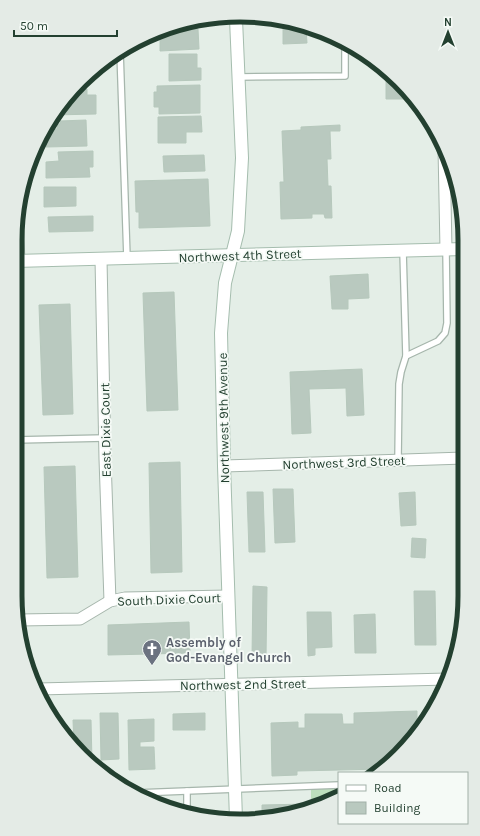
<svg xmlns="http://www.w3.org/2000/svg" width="480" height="836" font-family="Karla,sans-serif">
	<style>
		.green { fill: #bddfbd }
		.building { fill: #b9c9bf; stroke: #b6c8bc }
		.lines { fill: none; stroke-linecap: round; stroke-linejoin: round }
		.lane-casing { stroke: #a6b6ac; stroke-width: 8 }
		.street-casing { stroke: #a6b6ac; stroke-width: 13 }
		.secondary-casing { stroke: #a5bdae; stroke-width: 14 }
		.lane { stroke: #fff; stroke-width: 5.5 }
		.street { stroke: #fff; stroke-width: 11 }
		.secondary { stroke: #fff; stroke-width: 12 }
		.labels { text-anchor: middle; stroke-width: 3.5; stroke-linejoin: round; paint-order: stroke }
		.street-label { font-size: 13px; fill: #234030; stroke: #f5faf6 }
		.worship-label { font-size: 13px; font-weight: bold; fill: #5b616d; stroke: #f5faf6; text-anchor: start }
		.rim { fill: none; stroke: #234030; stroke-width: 5 }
	</style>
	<rect width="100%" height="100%" fill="#e4eee7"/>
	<path class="green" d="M339,785V796L326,804L311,807V786Z"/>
	<g class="building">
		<path d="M283,19L306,29L307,43L283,44Z"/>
		<path d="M183,25V29H198L199,49L160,51V34Z"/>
		<path d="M169,54H197V68H201V80L169,81Z"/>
		<path d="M386,81H399L413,99H386Z"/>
		<path d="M200,85V113L159,114V107H154V92H157V86Z"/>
		<path d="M79,89H87V95H96V114L53,115Z"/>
		<path d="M201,116L202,132H186V143H158V117Z"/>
		<path d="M86,120L87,146L46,147V130L57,129V124H60V121Z"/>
		<path d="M340,125V131H330L331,159H327L328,186H331L332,218H325L324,214H312V218L281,219L280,182H284L282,131L301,130V127Z"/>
		<path d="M93,151V167H89L90,177L46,178V162L59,161L58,152Z"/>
		<path d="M204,155L205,171L164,172L163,156Z"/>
		<path d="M208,179L210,226L139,228V212H136L135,181Z"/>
		<path d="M44,187H76V206L44,207Z"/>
		<path d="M93,216V231L49,232L48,217Z"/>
		<path d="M368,274L369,298L348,299V309H332L330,276Z"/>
		<path d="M174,292L178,410L147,411L143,293Z"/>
		<path d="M70,304L73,414L43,415L39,305Z"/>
		<path d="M362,369L364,415L347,416L346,388L309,389L311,433L292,434L290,372Z"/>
		<path d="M180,462L182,572L151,573L149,463Z"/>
		<path d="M75,466L78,577L47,578L44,467Z"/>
		<path d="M273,489H293L295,542L275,543Z"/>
		<path d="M247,492H263L265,552H249Z"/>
		<path d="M415,492L416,525L401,526L399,493Z"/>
		<path d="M412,538L426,539L425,558L411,557Z"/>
		<path d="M461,577H464V611L462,622Z"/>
		<path d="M253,586L267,587L266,657H252Z"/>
		<path d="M414,591H435L436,645H415Z"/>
		<path d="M307,612H331L332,647L315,648V655L308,656Z"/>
		<path d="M375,614L376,653H355L354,615Z"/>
		<path d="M189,622L190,653L108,655V625Z"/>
		<path d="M417,711V732L388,765L382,769L297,771V775L272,776L271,723L298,722V728H305V714H342L343,724H354V713Z"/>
		<path d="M100,713H118L119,759L101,760Z"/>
		<path d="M205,713V730H173V714Z"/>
		<path d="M154,719V741L140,742V747H154L155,769L129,770L128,720Z"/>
		<path d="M73,720H91L92,762L74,744Z"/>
		<path d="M308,804V808L262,819V805Z"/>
	</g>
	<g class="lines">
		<defs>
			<g id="lane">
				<path d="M120,51L127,258"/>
				<path d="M238,77L345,76V45"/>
				<path d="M403,251L406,356"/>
				<path d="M15,440L105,438"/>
				<path d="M398,460L399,384L401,372L406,356L438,341L445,333L447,323L446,250"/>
				<path d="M15,469L18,562"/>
				<path d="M187,791V811"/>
				<path d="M136,793L339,785"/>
			</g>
			<g id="street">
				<path d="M444,148L446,250"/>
				<path d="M17,216L19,261"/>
				<path d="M101,259L105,459L110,601"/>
				<path d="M224,466L464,458"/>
				<path d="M19,620L80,619L110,601L125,598L228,596"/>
				<path d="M38,689L448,679"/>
			</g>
			<g id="secondary">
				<path d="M236,19L242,158L238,231L225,283L221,333L224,466L236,819"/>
				<path d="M15,261L464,249"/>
			</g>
		</defs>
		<use href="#lane" class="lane-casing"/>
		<use href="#street" class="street-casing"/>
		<use href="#secondary" class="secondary-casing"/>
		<use href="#lane" class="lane"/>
		<use href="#street" class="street"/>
		<use href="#secondary" class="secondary"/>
	</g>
	<defs>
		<symbol id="church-pin" viewBox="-11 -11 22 30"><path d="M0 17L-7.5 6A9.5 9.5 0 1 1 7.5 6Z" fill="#6b7280" stroke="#f5faf6"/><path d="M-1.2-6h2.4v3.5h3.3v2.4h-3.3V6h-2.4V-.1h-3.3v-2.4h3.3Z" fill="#fff"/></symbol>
	</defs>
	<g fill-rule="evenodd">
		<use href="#church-pin" x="141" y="638" width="22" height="30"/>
	</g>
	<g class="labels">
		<g class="street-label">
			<text transform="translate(240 255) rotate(-2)" y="5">Northwest 4th Street</text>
			<text transform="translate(223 418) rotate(-91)" y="5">Northwest 9th Avenue</text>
			<text transform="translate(105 430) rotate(-91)" y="5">East Dixie Court</text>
			<text transform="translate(344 462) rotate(-2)" y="5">Northwest 3rd Street</text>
			<text transform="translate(169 599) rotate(-2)" y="5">South Dixie Court</text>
			<text transform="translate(243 684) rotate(-1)" y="5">Northwest 2nd Street</text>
		</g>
		<g class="worship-label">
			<text x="166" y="647">Assembly of<tspan x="166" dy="15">God-Evangel Church</tspan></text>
		</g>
	</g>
	<path d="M0 0H480V836H0ZM240 22H240A218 218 0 0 1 458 240V596A218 218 0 0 1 240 814H240A218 218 0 0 1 22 596V240A218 218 0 0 1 240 22Z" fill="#e4ebe6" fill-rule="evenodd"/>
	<path class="rim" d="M240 22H240A218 218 0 0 1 458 240V596A218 218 0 0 1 240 814H240A218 218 0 0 1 22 596V240A218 218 0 0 1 240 22Z"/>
	<rect x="338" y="772" width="130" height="52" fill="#f5faf6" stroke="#a1b0a7"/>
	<rect x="346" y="785" width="20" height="6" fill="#ffffff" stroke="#a1b0a7"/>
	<text x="374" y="792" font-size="12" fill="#234030">Road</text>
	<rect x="346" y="802" width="20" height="12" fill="#b9c9bf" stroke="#a1b0a7"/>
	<text x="374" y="812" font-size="12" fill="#234030">Building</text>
	<g transform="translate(448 32)" stroke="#f5faf6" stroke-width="3" paint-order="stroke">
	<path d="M0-3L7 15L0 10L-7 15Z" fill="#234030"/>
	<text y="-6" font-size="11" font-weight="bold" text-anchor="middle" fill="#234030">N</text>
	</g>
	<path d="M14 30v6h103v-6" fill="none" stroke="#234030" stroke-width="2"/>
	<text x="20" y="30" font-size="12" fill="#234030" stroke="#f5faf6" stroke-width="3" paint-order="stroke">50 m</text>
</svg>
